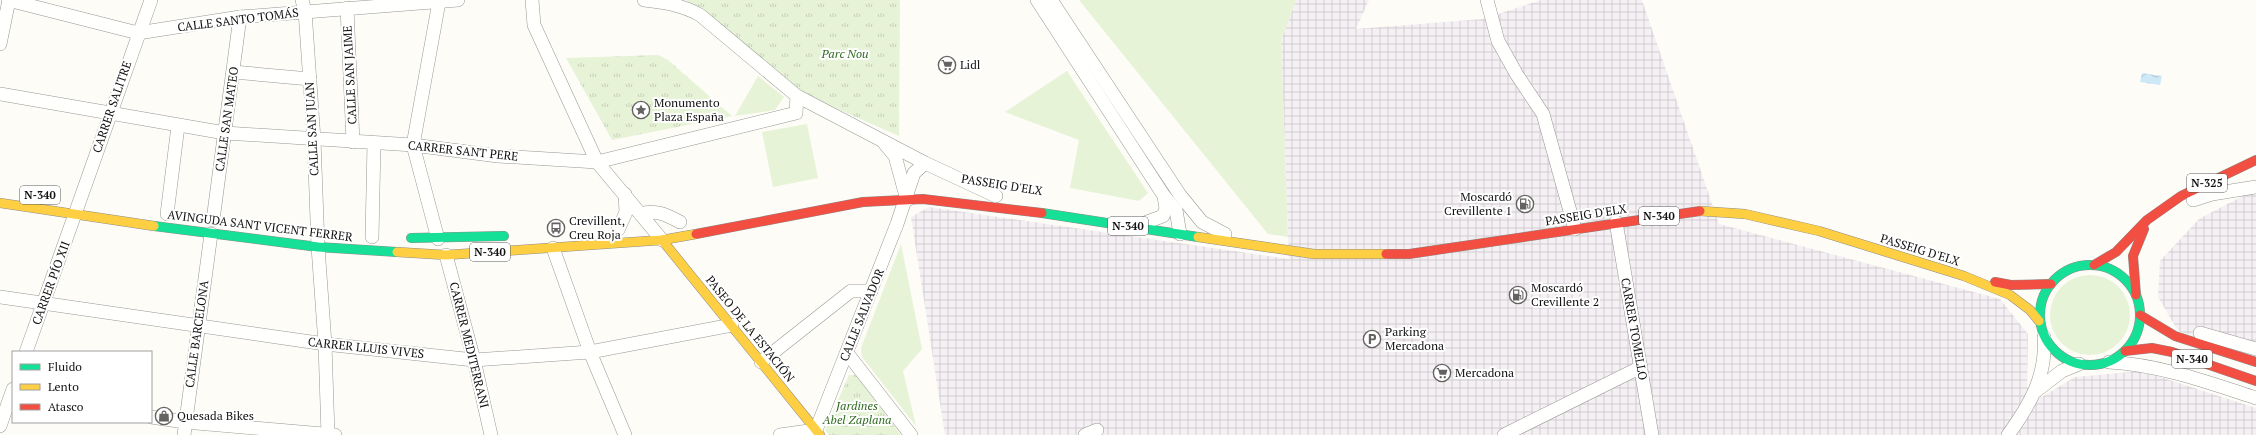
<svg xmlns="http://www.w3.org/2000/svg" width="2256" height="435" font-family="'PT Serif',serif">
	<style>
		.industrial { fill: url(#industrial-grid) }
		.grass { fill: #e7f3d7 }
		.park { fill: url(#park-tufts) }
		.water { fill: url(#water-waves) }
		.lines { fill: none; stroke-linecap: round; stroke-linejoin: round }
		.street-casing { stroke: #979795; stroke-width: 14 }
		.fast-casing { stroke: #8e8d8b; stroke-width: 10 }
		.slow-casing { stroke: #8e8d8b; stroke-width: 10 }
		.jam-casing { stroke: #8e8d8b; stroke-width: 10 }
		.street { stroke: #fffffe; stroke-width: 13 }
		.fast { stroke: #16e098; stroke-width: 9 }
		.slow { stroke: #ffcf43; stroke-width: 9 }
		.jam { stroke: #f24e42; stroke-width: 9 }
		.labels { text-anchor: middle; stroke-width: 4; stroke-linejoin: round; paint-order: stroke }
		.shield { fill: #fff; stroke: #585858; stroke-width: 1 }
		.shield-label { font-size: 11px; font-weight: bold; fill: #111 }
		.street-label { font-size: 12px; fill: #111; stroke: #fff }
		.park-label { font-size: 12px; font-style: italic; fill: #2f6b1f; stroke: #fff }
		.poi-label { font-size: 12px; fill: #111; stroke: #fff; text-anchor: start }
	</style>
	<defs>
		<pattern id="industrial-grid" width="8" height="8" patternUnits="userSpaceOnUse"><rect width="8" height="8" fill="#f5f0f3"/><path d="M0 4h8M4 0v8" fill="none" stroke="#d1cdcf"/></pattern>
		<pattern id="park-tufts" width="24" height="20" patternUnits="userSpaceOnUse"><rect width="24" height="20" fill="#e7f3d7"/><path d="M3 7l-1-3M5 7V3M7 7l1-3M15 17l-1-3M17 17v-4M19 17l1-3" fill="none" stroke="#c5cfb8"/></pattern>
		<pattern id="water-waves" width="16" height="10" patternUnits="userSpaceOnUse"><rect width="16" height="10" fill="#cde8f7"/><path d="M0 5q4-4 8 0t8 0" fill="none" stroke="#afc6d3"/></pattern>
	</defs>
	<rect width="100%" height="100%" fill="#fdfcf7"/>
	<g class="industrial">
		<path d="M1296,0H1369L1356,29L1483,19L1541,0H1642L1719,224L2000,299L2028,334L2027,387L2042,397L2075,377L2142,371L2256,408V435H945L911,217L929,207L1289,259L1281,41Z"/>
		<path d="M2256,189V355L2178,331L2158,297L2160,261L2199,219Z"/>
	</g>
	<g class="grass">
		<path d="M1079,0H1296L1281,41L1288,237L1268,234Z"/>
		<path d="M1067,71L1148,193L1139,201L1070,188L1079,140L1005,112Z"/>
		<path d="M758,76L784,97L775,110L735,116Z"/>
		<path d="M807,124L818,178L773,187L762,132Z"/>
		<path d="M901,244L922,349L903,371L916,426L862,357L861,348Z"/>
		<circle cx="2090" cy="315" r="40"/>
	</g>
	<g class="park">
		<path d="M686,0H900L899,136L801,93Z"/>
		<path d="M658,55L668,60L732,116L612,140L566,58Z"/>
		<path d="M849,375H856L901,435H829L825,430Z"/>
	</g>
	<path class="water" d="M2142,73L2162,76L2160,85L2140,82Z"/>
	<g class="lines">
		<defs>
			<g id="street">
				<path d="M8,0L138,33L240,17L458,0"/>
				<path d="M302,0L305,11L314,140L318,247L325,344L328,435"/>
				<path d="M532,0L534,25L597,162L662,240"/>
				<path d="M644,0C664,2 682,5 700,15L797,96L925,163L996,196"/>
				<path d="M1037,0L1164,196L1176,210L1180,234"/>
				<path d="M1051,0L1180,195L1202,222L1225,234"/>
				<path d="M1487,0L1498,41L1517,75L1543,114L1575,229"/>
				<path d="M347,8L353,142"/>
				<path d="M0,44L9,0"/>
				<path d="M233,72L310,79"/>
				<path d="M0,94L225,133L413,145L498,156L597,162L796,113L797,96"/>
				<path d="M885,144L895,156L907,200"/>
				<path d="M2193,200L2212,194L2256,187"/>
				<path d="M167,214L178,126"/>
				<path d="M640,214C656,209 667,215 680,222"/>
				<path d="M213,220L240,17"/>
				<path d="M1147,222L1163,216L1166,209L1164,196"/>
				<path d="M1616,222L1652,435"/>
				<path d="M618,230L626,212L625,194"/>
				<path d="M372,237L374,143"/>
				<path d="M438,239L413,145L439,2"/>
				<path d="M553,248L590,352L625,435"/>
				<path d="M446,255L474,360L491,435"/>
				<path d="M0,297L325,344L474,360L590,352L732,325"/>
				<path d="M2200,333L2256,349"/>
				<path d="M26,352L151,0"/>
				<path d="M847,353L911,435"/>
				<path d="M761,362L851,291H871"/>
				<path d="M2109,362C2161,365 2207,382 2256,398"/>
				<path d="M2036,391L2062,371L2079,364"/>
				<path d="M151,417L185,422L335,435"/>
				<path d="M0,426L13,389"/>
				<path d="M184,435L211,234"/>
				<path d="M780,435L816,430L897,224L914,173L925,163"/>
				<path d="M1085,435L1097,430"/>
				<path d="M1504,435L1641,367"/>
				<path d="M2008,435C2030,405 2047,375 2044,337"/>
			</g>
			<g id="fast">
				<path d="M1042,213L1198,237"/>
				<path d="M154,226L318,247L397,252"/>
				<path d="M411,238L504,236"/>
				<circle cx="2090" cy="315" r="50"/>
			</g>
			<g id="slow">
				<path d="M0,203L154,226"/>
				<path d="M1700,211L1745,214L1819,231L1964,276L2010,295L2030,310L2039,321"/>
				<path d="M1198,237L1314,254H1386"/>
				<path d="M662,240L820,435"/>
				<path d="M397,252L446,255L662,240L696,234"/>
			</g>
			<g id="jam">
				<path d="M696,234L863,202L923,199L1042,213"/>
				<path d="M1386,254H1409L1700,211"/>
				<path d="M2094,265L2116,252L2147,220L2181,196L2256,160"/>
				<path d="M1995,282L2011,285L2051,284"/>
				<path d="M2136,295L2133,256L2144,229"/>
				<path d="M2140,315L2175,336L2256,362"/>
				<path d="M2125,351L2152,348L2172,352L2256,381"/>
			</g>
		</defs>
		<use href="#street" class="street-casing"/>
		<use href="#fast" class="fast-casing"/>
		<use href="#slow" class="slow-casing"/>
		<use href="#jam" class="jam-casing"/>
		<use href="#street" class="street"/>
		<use href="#fast" class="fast"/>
		<use href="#slow" class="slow"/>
		<use href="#jam" class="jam"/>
	</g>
	<defs>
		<symbol id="supermarket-ring" viewBox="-11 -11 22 22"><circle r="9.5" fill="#fff" stroke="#646362" stroke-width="1.5"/><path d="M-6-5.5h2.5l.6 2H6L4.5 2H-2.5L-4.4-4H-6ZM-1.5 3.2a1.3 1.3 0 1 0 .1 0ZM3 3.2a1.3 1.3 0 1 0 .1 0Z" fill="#646362"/></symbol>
		<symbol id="sight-ring" viewBox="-11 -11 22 22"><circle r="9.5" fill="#fff" stroke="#646362" stroke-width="1.5"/><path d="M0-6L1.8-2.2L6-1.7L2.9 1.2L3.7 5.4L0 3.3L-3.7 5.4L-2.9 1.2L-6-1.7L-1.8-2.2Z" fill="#646362"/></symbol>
		<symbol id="fuel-ring" viewBox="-11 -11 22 22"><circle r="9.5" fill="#fff" stroke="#646362" stroke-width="1.5"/><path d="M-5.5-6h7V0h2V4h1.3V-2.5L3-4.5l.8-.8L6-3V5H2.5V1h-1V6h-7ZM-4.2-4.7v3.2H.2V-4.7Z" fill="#646362"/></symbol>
		<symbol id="bus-ring" viewBox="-11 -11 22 22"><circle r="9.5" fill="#fff" stroke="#646362" stroke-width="1.5"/><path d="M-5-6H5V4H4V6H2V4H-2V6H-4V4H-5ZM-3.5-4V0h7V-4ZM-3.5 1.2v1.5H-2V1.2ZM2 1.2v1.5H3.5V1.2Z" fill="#646362"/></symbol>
		<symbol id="parking-ring" viewBox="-11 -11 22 22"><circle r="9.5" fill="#fff" stroke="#646362" stroke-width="1.5"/><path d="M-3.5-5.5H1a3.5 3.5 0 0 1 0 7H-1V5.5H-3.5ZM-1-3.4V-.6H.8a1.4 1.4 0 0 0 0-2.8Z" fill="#646362"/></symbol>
		<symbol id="shop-ring" viewBox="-11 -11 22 22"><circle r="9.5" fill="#fff" stroke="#646362" stroke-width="1.5"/><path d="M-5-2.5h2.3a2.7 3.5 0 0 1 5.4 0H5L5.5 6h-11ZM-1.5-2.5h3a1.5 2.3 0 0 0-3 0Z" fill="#646362"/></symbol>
	</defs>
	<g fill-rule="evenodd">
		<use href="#supermarket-ring" x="937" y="55" width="20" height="20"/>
		<use href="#sight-ring" x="631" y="100" width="20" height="20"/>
		<use href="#fuel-ring" x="1515" y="194" width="20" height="20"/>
		<use href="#bus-ring" x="546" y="218" width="20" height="20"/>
		<use href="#fuel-ring" x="1508" y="285" width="20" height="20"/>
		<use href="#parking-ring" x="1362" y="329" width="20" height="20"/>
		<use href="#supermarket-ring" x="1432" y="363" width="20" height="20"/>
		<use href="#shop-ring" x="154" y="406" width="20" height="20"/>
	</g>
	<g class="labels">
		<g class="shield">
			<rect x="2187" y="174" width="40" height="18" rx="3"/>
			<rect x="20" y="186" width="40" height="18" rx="3"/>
			<rect x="1639" y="207" width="40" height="18" rx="3"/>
			<rect x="1108" y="217" width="40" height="18" rx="3"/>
			<rect x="470" y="243" width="40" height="18" rx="3"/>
			<rect x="2172" y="350" width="40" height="18" rx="3"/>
		</g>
		<g class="shield-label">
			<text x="2207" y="187">N-325</text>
			<text x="40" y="199">N-340</text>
			<text x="1659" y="220">N-340</text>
			<text x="1128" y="230">N-340</text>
			<text x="490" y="256">N-340</text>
			<text x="2192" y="363">N-340</text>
		</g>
		<g class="street-label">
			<text transform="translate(238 20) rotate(-7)" y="4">CALLE SANTO TOMÁS</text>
			<text transform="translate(350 75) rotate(-93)" y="4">CALLE SAN JAIME</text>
			<text transform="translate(112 107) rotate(-71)" y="4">CARRER SALITRE</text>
			<text transform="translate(227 119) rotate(-82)" y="4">CALLE SAN MATEO</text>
			<text transform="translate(312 129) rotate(-93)" y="4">CALLE SAN JUAN</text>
			<text transform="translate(463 151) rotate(6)" y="4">CARRER SANT PERE</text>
			<text transform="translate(1002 185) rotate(9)" y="4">PASSEIG D'ELX</text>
			<text transform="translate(1586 215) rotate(-9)" y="4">PASSEIG D'ELX</text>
			<text transform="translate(260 226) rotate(7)" y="4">AVINGUDA SANT VICENT FERRER</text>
			<text transform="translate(1920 250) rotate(17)" y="4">PASSEIG D'ELX</text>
			<text transform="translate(51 283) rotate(-70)" y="4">CARRER PÍO XII</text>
			<text transform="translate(862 315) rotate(-68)" y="4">CALLE SALVADOR</text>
			<text transform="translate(750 329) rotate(51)" y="4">PASEO DE LA ESTACIÓN</text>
			<text transform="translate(1634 329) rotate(80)" y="4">CARRER TOMELLO</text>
			<text transform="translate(197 334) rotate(-82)" y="4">CALLE BARCELONA</text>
			<text transform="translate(469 345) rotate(76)" y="4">CARRER MEDITERRANI</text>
			<text transform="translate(366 348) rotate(6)" y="4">CARRER LLUIS VIVES</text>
		</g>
		<g class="park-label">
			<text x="845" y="58">Parc Nou</text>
			<text x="857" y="410">Jardines<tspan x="857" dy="14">Abel Zaplana</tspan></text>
		</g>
		<g class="poi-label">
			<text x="960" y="69">Lidl</text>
			<text x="654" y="107">Monumento<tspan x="654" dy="14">Plaza España</tspan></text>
			<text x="1512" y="201" text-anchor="end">Moscardó<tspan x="1512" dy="14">Crevillente 1</tspan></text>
			<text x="569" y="225">Crevillent,<tspan x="569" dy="14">Creu Roja</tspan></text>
			<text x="1531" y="292">Moscardó<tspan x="1531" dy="14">Crevillente 2</tspan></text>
			<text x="1385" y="336">Parking<tspan x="1385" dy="14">Mercadona</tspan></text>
			<text x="1455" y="377">Mercadona</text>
			<text x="177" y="420">Quesada Bikes</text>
		</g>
	</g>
	<rect x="12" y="351" width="140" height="72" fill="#ffffff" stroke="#a0a0a0"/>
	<rect x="20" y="364" width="20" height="6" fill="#16e098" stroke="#a0a0a0"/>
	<text x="48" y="371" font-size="12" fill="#111111">Fluido</text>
	<rect x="20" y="384" width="20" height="6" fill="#ffcf43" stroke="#a0a0a0"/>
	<text x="48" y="391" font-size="12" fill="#111111">Lento</text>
	<rect x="20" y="404" width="20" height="6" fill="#f24e42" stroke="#a0a0a0"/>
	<text x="48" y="411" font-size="12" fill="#111111">Atasco</text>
</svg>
